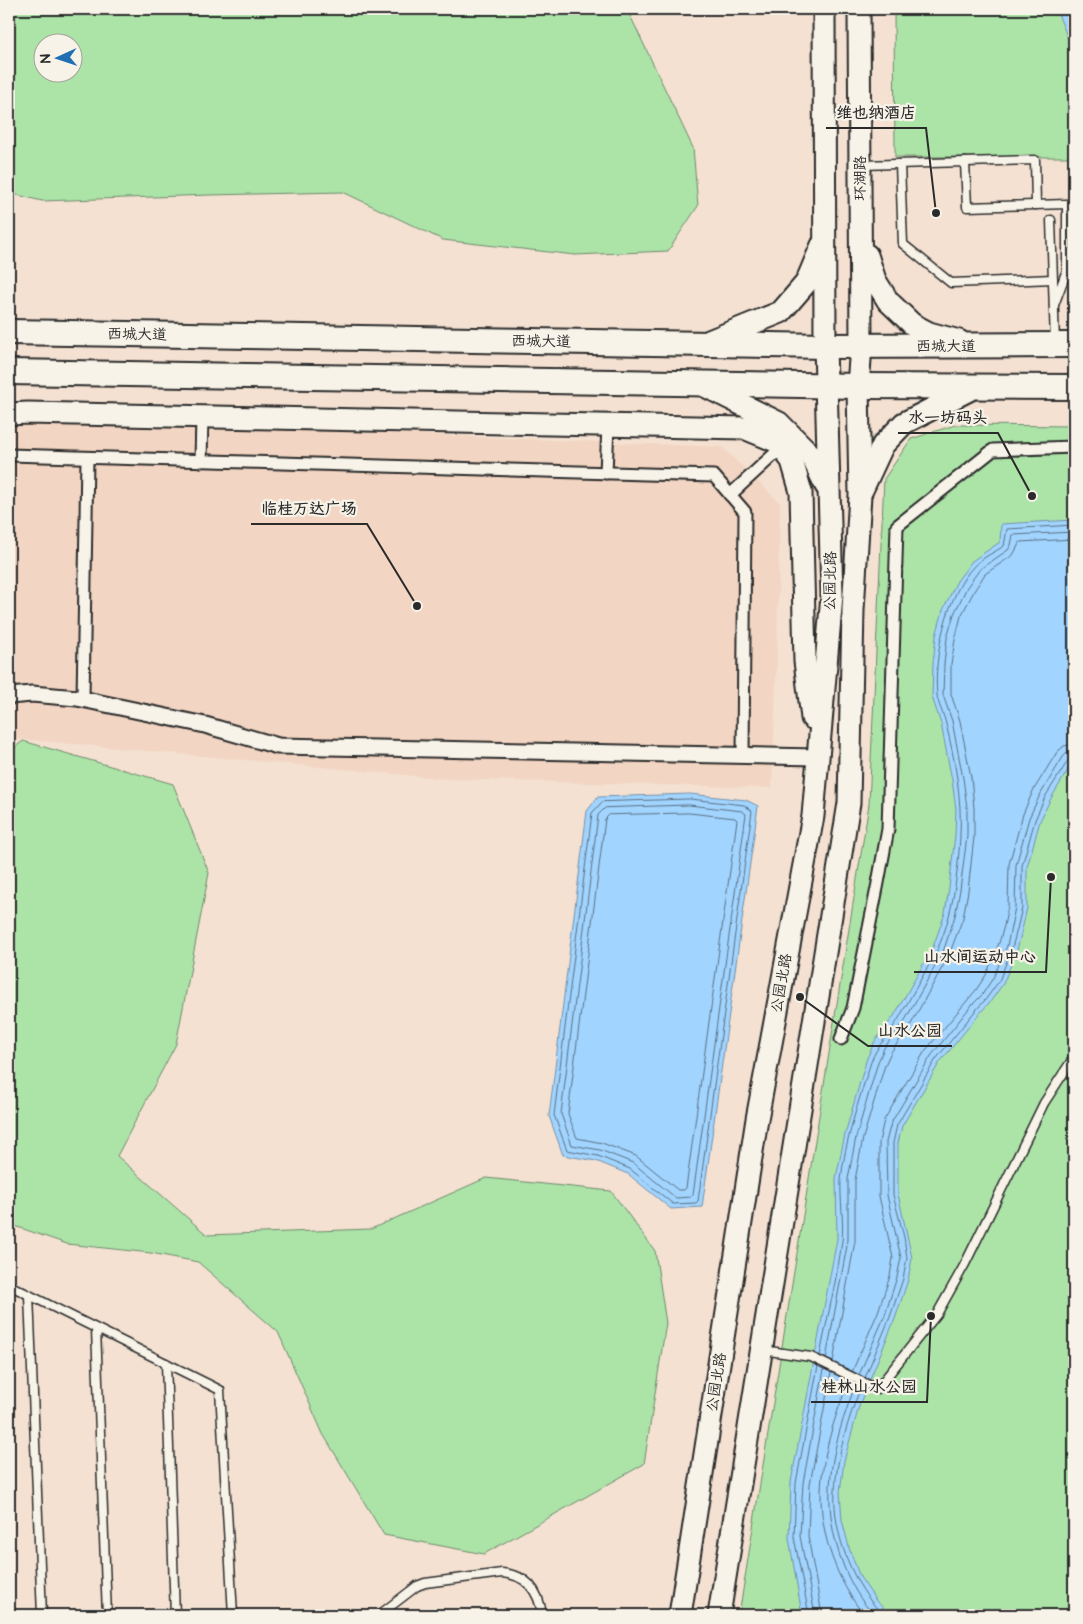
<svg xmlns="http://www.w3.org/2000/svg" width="1083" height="1624" font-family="'Architects Daughter','LXGW WenKai TC',sans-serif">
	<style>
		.built { fill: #f2d5c2 }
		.green { fill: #ace4a8; stroke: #6c886a; fill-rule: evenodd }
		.water { fill: #a1d4ff; stroke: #7290aa }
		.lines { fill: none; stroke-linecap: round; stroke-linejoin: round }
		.shore { stroke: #5a6f80; stroke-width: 1 }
		.service-casing { stroke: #2b2b2b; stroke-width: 11 }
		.pedestrian-casing { stroke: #2b2b2b; stroke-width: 15 }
		.minor-casing { stroke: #2b2b2b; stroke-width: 19 }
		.secondary-casing { stroke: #2b2b2b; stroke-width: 25 }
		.trunk-casing { stroke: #2b2b2b; stroke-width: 28 }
		.service { stroke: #f7f3e8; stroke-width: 8 }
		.pedestrian { stroke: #f7f3e8; stroke-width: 11 }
		.minor { stroke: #f7f3e8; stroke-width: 15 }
		.secondary { stroke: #f7f3e8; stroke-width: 21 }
		.trunk { stroke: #f7f3e8; stroke-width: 24 }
		.labels { text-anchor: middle; stroke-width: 4.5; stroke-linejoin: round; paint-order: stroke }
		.street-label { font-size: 15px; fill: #2b2b2b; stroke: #f7f3e8 }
		.leader { fill: none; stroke: #2b2b2b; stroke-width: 2 }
		.callout-dot { fill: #2b2b2b; stroke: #f7f3e8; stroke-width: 2 }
		.callout-label { font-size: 16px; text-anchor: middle; font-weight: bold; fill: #2b2b2b; stroke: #f7f3e8; stroke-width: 4.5; stroke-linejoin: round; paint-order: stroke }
	</style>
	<rect width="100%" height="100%" fill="#f4e1d2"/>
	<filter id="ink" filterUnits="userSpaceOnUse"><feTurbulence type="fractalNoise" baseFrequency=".02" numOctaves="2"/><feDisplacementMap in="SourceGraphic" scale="10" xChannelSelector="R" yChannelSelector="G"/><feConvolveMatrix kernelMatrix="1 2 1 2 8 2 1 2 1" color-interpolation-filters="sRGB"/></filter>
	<g filter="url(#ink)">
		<path class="built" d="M111,422L722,447L780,503L777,651L772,788L449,779L9,738V425Z"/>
		<g class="green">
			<path d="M9,9H627L693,148L698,206L668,251L575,255L443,240L343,192L209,195L42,201L9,193ZM72,42V72H42V42Z"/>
			<path d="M894,9H1074V157H895Z"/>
			<path d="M955,425L1074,426V1615H739L869,804L884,479L911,439Z"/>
			<path d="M23,741L173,784L209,873L176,1044L117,1156L207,1235L371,1229L486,1178L611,1191L655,1251L666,1323L644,1464L484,1554L384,1535L323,1434L278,1332L198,1262L151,1253L67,1244L9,1224V752Z"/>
		</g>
		<g class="water">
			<path d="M1056,9H1074V61L1071,46Z"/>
			<path d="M1074,520V760L1050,800L1040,821L1027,867V908L1022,930L1017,950L1003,984L990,1002L980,1013L940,1062L902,1126L898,1143V1194L912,1258L908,1280L895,1319L860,1403L844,1461L840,1492L842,1520L850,1551L860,1577L877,1602L891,1615H805L801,1609L789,1538L791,1482L837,1239L836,1178L845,1134L867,1058L875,1041L894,1016L933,947L945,913L949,888L955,835L956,809L952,780L941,724L932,697L933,663L936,636L943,610L957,581L972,561L1000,542L1001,524Z"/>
			<path d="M690,794L746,800L758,806L702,1207L671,1209L628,1174L596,1161L563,1155L549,1116L587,811L598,797Z"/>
		</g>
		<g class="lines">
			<g class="shore">
				<path d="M690,799L744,805L752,811L698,1201L696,1203L673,1204L630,1169L598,1156L567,1150L554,1115L592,813L602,802Z"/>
				<path d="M689,805L742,811L746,814L693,1195L691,1197L676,1198L633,1163L600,1150L572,1145L561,1114L598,815L605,808Z"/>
				<path d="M689,813L735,818L737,820L686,1188L684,1190H678L636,1156L602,1143L577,1138L568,1114L605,819L609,815Z"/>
				<path d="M820,1356C827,1318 837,1279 842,1241C844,1221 840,1200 841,1180C844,1145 860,1096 871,1062C877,1045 890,1034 899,1018C911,996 925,973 937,950C953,916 958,873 960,836C962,798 955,760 946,724C944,714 938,705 937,695C933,657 947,593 975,565C983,557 995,552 1004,546L1007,529L1074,525"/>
				<path d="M826,1359L848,1240V1179L856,1137L878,1062L884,1048L904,1022L943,952L955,916L960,890L967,836V808L963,778L952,721L943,695L944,664L947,638L954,614L967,587L980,569L1008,550L1011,545L1013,535L1074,532"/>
				<path d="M833,1362L855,1241V1180L863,1138L885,1065L891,1052L910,1026L949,955L963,918L968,891L974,837V808L971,777L960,721L951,694V664L955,640L961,616L974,591L985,574L1013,555L1020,542L1074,539"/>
				<path d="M852,1372L878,1312L890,1276L893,1258L879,1196V1142L884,1120L925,1051L976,990L986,975L999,943L1004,926L1008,906L1009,864L1023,814L1033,791L1057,752L1064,746L1074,744"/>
				<path d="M859,1375L885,1315L897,1277L901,1258L887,1195L886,1142L891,1123L931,1056L971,1006L982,995L993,978L1007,946L1011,927L1015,907L1016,865L1029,818L1040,795L1063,757L1067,753L1074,751"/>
				<path d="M865,1378L890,1317L903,1279L907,1258L904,1237L893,1195V1143L897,1125L936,1059L976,1010L986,999L999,981L1012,948L1017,929L1022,908V866L1035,820L1045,797L1069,759L1074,758"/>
				<path d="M849,1381C835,1415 822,1455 821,1491C820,1536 837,1581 864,1615"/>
				<path d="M856,1384C831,1447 818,1502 844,1567C851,1584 861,1602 874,1615"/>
				<path d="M861,1387C848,1419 837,1455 835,1490C832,1533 853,1586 883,1615"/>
				<path d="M809,1615L794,1537L796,1483L818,1366"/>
				<path d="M815,1615L800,1536L803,1483L824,1369"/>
				<path d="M822,1615L808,1536L810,1484L831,1372"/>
			</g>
			<defs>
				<g id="service">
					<path d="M965,162L1035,160L1036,205"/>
					<path d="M900,164L903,244L951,283L1053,279"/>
					<path d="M862,165L965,162L967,207L1067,204V270L1054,305"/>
					<path d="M1051,220L1055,343"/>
					<path d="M9,1285L220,1390L233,1615"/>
					<path d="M29,1295L42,1615"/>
					<path d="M96,1329L107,1615"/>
					<path d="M762,1350L811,1357L877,1389L937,1314L965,1264L1044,1103L1074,1057"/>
					<path d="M166,1363L175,1615"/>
					<path d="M381,1615L383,1612L417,1586L425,1583L502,1573C527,1575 539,1591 542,1615"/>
				</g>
				<g id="pedestrian">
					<path d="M9,455L714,476L745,512L743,756"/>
					<path d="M201,461L202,417"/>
					<path d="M606,473L608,425"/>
					<path d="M730,495L782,447"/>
					<path d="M83,699L87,458"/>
					<path d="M841,1039L853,1008L878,883L888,829L897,526L993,450L1074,447"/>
				</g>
				<path id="minor" d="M9,696L32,694L77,698L205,725L278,746L817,757"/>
				<g id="secondary">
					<path d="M867,255L875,280L888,301L912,324L929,333L959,341"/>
					<path d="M704,343L781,312L806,283L822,245"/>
					<path d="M701,384L779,423L811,455L826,486"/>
					<path d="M9,414L28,413L744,428L778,442L792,461L801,492L805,661L812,718"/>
					<path d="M862,490L883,445L904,423L975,387"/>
					<path d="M680,1615L757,1119L813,816L832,595L825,346L824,9"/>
					<path d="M719,1615L849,803L853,610L860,495L858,386L861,346L859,9"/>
				</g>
				<g id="trunk">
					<path d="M9,332L825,346L1074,345"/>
					<path d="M9,372L858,386L1074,387"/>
				</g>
			</defs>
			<use href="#service" class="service-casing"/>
			<use href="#pedestrian" class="pedestrian-casing"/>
			<use href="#minor" class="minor-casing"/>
			<use href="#secondary" class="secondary-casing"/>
			<use href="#trunk" class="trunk-casing"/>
			<use href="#service" class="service"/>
			<use href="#pedestrian" class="pedestrian"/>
			<use href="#minor" class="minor"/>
			<use href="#secondary" class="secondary"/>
			<use href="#trunk" class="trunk"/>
		</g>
	</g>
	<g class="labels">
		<g class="street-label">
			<text transform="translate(860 178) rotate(-90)" y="5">环湖路</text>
			<text transform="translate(137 334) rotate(1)" y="5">西城大道</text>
			<text transform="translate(541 341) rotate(1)" y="5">西城大道</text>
			<text x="946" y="351">西城大道</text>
			<text transform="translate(830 581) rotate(-89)" y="5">公园北路</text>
			<text transform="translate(781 983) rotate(-80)" y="5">公园北路</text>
			<text transform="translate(716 1382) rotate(-81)" y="5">公园北路</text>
		</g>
	</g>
	<path class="leader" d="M936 213L926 128H826M1032 496L998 433H898M417 606L367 524H251M1051 877L1046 972H914M800 997L868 1046H952M931 1316L927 1402H811"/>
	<g class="callout-dot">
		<circle cx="936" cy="213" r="5"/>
		<circle cx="1032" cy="496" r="5"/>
		<circle cx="417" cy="606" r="5"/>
		<circle cx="1051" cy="877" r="5"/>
		<circle cx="800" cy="997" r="5"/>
		<circle cx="931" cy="1316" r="5"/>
	</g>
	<g class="callout-label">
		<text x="876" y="118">维也纳酒店</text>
		<text x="948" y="423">水一坊码头</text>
		<text x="309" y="514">临桂万达广场</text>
		<text x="980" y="962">山水间运动中心</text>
		<text x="910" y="1036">山水公园</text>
		<text x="869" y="1392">桂林山水公园</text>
	</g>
	<rect width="1083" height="1624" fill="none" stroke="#f7f3e8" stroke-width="30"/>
	<rect x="15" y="15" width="1053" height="1594" fill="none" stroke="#2b2b2b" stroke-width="2" filter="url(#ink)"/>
	<g transform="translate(58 58) rotate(267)"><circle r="24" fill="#f7f3e8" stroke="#a5a39c"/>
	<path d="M0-4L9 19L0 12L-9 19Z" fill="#1f6fb2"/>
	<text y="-8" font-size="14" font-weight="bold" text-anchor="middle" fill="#2b2b2b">N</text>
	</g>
</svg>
